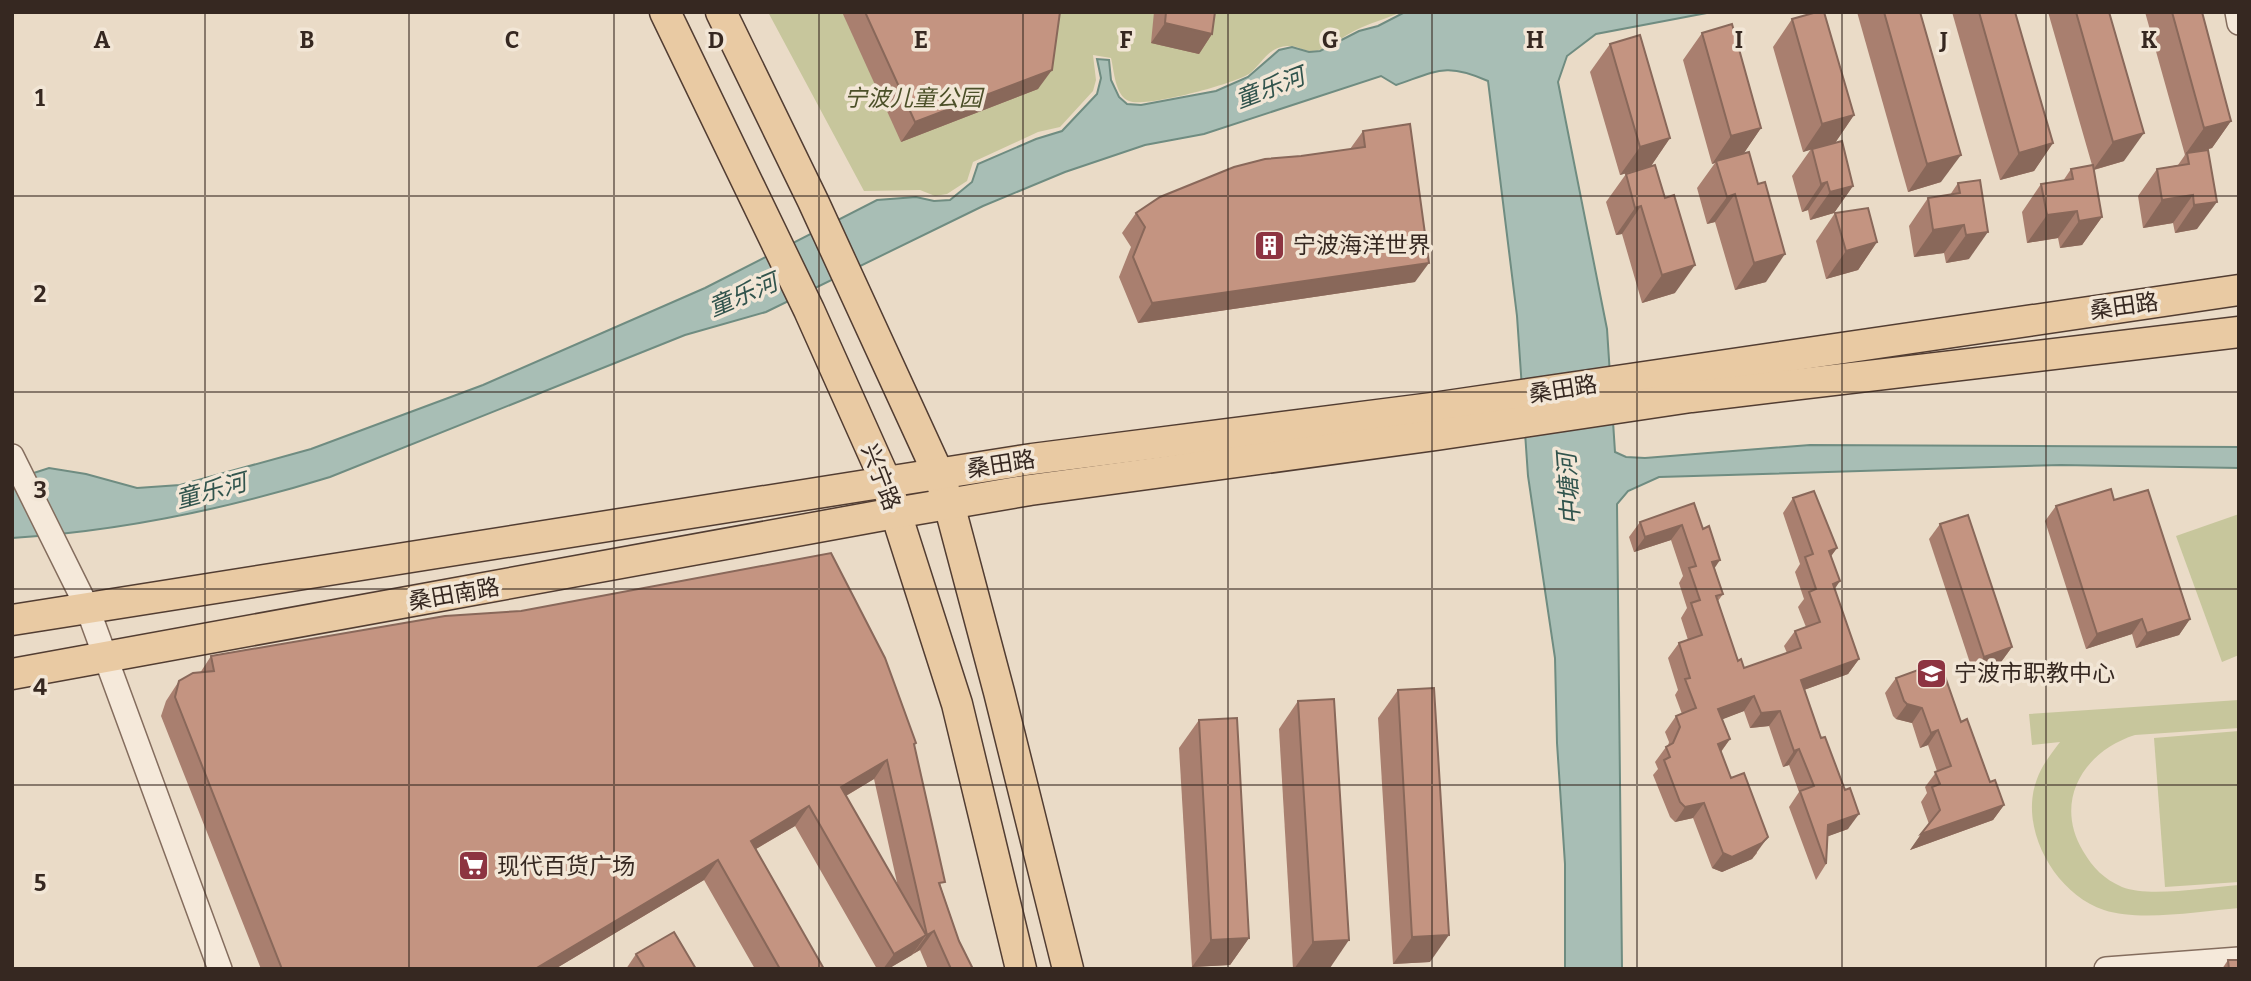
<svg xmlns="http://www.w3.org/2000/svg" width="2251" height="981" font-family="Bitter,'Noto Sans SC',serif">
	<style>
		.green { fill: #c7c69c }
		.water { fill: #a8beb5; stroke: #6f8c81; stroke-width: 2 }
		.lines { fill: none; stroke-linecap: round; stroke-linejoin: round }
		.minor-casing { stroke: #846d5e; stroke-width: 26 }
		.major-casing { stroke: #523d32; stroke-width: 33 }
		.minor { stroke: #f5e9da; stroke-width: 23 }
		.major { stroke: #e9caa3; stroke-width: 30 }
		.wall { fill: #a97f6f; fill-rule: evenodd }
		.shaded-wall { fill: #89685a }
		.building { fill: #c49481; stroke: #89685a; stroke-width: 2 }
		.grid { fill: none; stroke: #362821; stroke-width: 2; stroke-opacity: 0.55 }
		.labels { text-anchor: middle; stroke-width: 7; stroke-linejoin: round; paint-order: stroke }
		.park-label { font-size: 23px; font-style: italic; fill: #4c5029; stroke: #f2e6d6 }
		.poi-label { font-size: 23px; fill: #362821; stroke: #f2e6d6; text-anchor: start }
		.street-label { font-size: 23px; fill: #362821; stroke: #f2e6d6 }
		.water-label { font-size: 24px; font-style: italic; fill: #31544d; stroke: #f2e6d6 }
		.grid-label { font-size: 23px; text-anchor: middle; font-weight: bold; fill: #362821; stroke: #f2e6d6; stroke-width: 7; stroke-linejoin: round; paint-order: stroke }
	</style>
	<rect width="100%" height="100%" fill="#eadbc7"/>
	<g class="green">
		<path d="M768,12H1401C1386,19 1370,23 1356,30C1343,36 1327,51 1312,51C1301,51 1296,43 1281,47C1267,50 1260,66 1249,74C1233,84 1145,108 1129,101C1115,96 1114,70 1111,58L1093,55L1096,80L1093,91L1060,127L1038,132L973,162L967,181L947,194L935,196L920,190L864,191Z"/>
		<path d="M2239,514V655L2222,662L2176,536Z"/>
		<path d="M2239,700V728L2135,735C2084,751 2053,801 2083,851C2093,868 2104,879 2122,887C2150,898 2207,887 2239,885V908C2201,911 2140,922 2104,910C2055,894 2018,828 2037,779C2042,765 2051,754 2060,742L2032,745L2029,714Z"/>
		<path d="M2239,731V882L2165,887L2154,738Z"/>
	</g>
	<path class="water" d="M1405,12H1712L1596,34L1567,56L1558,82L1607,329L1615,452L1626,457L1645,458L1810,445L2239,447V468L2061,465L1659,477L1628,491L1617,504L1622,969H1565V864L1557,743L1555,658L1528,476L1517,316L1488,81C1446,62 1437,71 1396,85L1381,76L1204,134L1145,145L1065,172L983,206L766,312L685,335L330,477C227,509 121,531 12,538V480L49,468L86,474L137,488L180,485L311,449L483,385L705,288L877,200L916,197L934,201L950,200L972,182L978,164L1036,139L1062,131L1097,94L1101,78L1097,59L1109,60L1111,80L1119,97L1127,104L1141,105L1216,91L1248,77L1279,50L1292,47L1309,52L1320,51L1359,31L1378,26Z"/>
	<g class="lines">
		<defs>
			<g id="minor">
				<path d="M2237,12L2239,23"/>
				<path d="M12,456L87,607L220,969"/>
				<path d="M2106,969L2239,959"/>
			</g>
			<g id="major">
				<path d="M665,12L809,310L886,482L957,704L1021,969"/>
				<path d="M721,12L813,201L938,473L949,504L999,692L1068,969"/>
				<path d="M12,620L1032,459L1440,407L2239,290"/>
				<path d="M12,674L895,513L1030,490L1436,435L1691,397L2239,332"/>
			</g>
		</defs>
		<use href="#minor" class="minor-casing"/>
		<use href="#major" class="major-casing"/>
		<use href="#minor" class="minor"/>
		<use href="#major" class="major"/>
	</g>
	<g class="wall">
		<path d="M842,12H1060L1038,89L901,142Z"/>
		<path d="M1154,12H1215L1212,34L1199,54L1151,43Z"/>
		<path d="M1857,12H1920L1941,182L1908,192Z"/>
		<path d="M1952,12H2015L2053,143L2034,171L2000,180Z"/>
		<path d="M2048,12H2113L2109,13L2124,161L2094,170L2102,217L2082,245L2060,248L2058,238L2027,243L2022,212L2041,184L2063,181L2071,169L2092,165Z"/>
		<path d="M2145,12H2202L2231,121L2212,148L2205,150L2197,229L2175,233L2173,223L2143,228L2138,196L2157,169L2178,165L2185,155Z"/>
		<path d="M1792,19L1854,115L1835,143L1853,186L1834,213L1810,220L1808,210L1802,212L1792,176L1811,149L1803,152L1773,47Z"/>
		<path d="M1702,33L1761,128L1743,154L1766,282L1735,290L1715,222L1707,224L1697,188L1715,163L1712,164L1683,60Z"/>
		<path d="M1610,44L1670,138L1651,166L1620,175L1590,72Z"/>
		<path d="M1363,131L1415,282L1138,323L1119,277L1131,247L1122,233L1136,213L1301,156L1350,149Z"/>
		<path d="M1655,165L1675,293L1642,303L1622,234L1616,235L1606,202L1626,174Z"/>
		<path d="M1958,183L1969,259L1946,263L1944,253L1914,257L1909,226L1928,198L1950,195Z"/>
		<path d="M1835,213L1877,242L1858,270L1826,279L1816,241Z"/>
		<path d="M1793,498L1837,548L1831,556L1834,590L1859,659L1848,674L1804,690L1848,829L1828,836L1826,864L1816,880L1789,807L1799,792L1789,765L1783,767L1769,726L1750,728L1744,711L1722,719L1730,739L1721,752L1757,853L1752,859L1722,872L1712,868L1693,818L1675,822L1670,817L1653,775L1658,769L1655,762L1666,747L1668,746L1669,742L1665,732L1676,716L1682,714L1675,695L1678,690L1668,658L1679,643L1688,640L1681,618L1687,608L1679,583L1683,576L1671,540L1634,552L1629,537L1640,522L1694,503L1723,594L1718,601L1738,661L1744,668L1787,653L1784,646L1795,631L1806,627L1798,607L1804,599L1795,572L1800,564L1783,513Z"/>
		<path d="M2114,500L2190,619L2179,635L2136,648L2132,634L2086,649L2045,521L2056,506Z"/>
		<path d="M1940,524L2012,647L2001,662L1973,672L1929,539Z"/>
		<path d="M211,656L914,745L941,887L959,941L973,969H928L920,950L888,969H877L795,826L756,849L824,969H755L704,880L555,969H261L161,716L166,701L179,681L200,673ZM874,779L898,887L846,796Z"/>
		<path d="M1896,678L1961,722L1990,782L2004,805L1993,820L1910,850L1929,824L1921,802L1927,793L1925,787L1937,771L1928,745L1920,748L1912,723L1896,719L1893,716L1885,693Z"/>
		<path d="M1398,690L1430,962L1393,964L1378,718Z"/>
		<path d="M1298,701L1330,968L1293,969L1279,729Z"/>
		<path d="M1199,720L1249,938L1230,965L1192,967L1179,748Z"/>
		<path d="M636,954L696,969H626Z"/>
		<path d="M2228,960L2239,969H2222Z"/>
	</g>
	<g class="shaded-wall">
		<path d="M1165,23L1212,34L1199,54L1151,43Z"/>
		<path d="M1052,70L1038,89L901,142L915,122Z"/>
		<path d="M1854,115L1835,143L1803,152L1822,124Z"/>
		<path d="M2231,121L2212,148L2187,155V153L2184,156L2204,128Z"/>
		<path d="M1761,128L1742,156L1716,161L1715,163L1712,164L1731,136Z"/>
		<path d="M2144,133L2124,161L2093,170L2113,142Z"/>
		<path d="M1670,138L1651,166L1620,175L1640,147Z"/>
		<path d="M2053,143L2034,171L2000,180L2019,153Z"/>
		<path d="M1961,155L1941,182L1908,192L1927,164Z"/>
		<path d="M1827,182L1808,210L1802,212L1821,184Z"/>
		<path d="M1853,186L1834,213L1810,220L1830,192Z"/>
		<path d="M1735,194L1715,222L1707,224L1727,197Z"/>
		<path d="M2193,195L2173,223L2143,228L2162,200Z"/>
		<path d="M2217,202L2197,229L2175,233L2194,205Z"/>
		<path d="M1641,206L1622,234L1616,235L1635,208Z"/>
		<path d="M2077,211L2058,238L2027,243L2047,215Z"/>
		<path d="M2102,217L2082,245L2060,248L2079,221Z"/>
		<path d="M1964,225L1944,253L1914,257L1933,230Z"/>
		<path d="M1988,232L1969,259L1946,263L1966,235Z"/>
		<path d="M1877,242L1858,270L1826,279L1846,251Z"/>
		<path d="M1785,254L1766,282L1735,290L1754,263Z"/>
		<path d="M1429,263L1415,282L1138,323L1152,303Z"/>
		<path d="M1695,265L1675,293L1642,303L1662,275Z"/>
		<path d="M1682,525L1671,540L1634,552L1645,537Z"/>
		<path d="M1837,548L1826,563L1829,551Z"/>
		<path d="M1720,560L1710,575L1712,562Z"/>
		<path d="M1840,581L1830,596L1833,584Z"/>
		<path d="M2142,619L2132,634L2086,649L2097,634Z"/>
		<path d="M2190,619L2179,635L2136,648L2147,633Z"/>
		<path d="M2012,647L2001,662L1973,672L1984,657Z"/>
		<path d="M1859,659L1848,674L1790,695L1801,680Z"/>
		<path d="M1754,696L1744,711L1708,725L1718,709Z"/>
		<path d="M1907,704L1922,708L1912,723L1896,719Z"/>
		<path d="M1780,711L1769,726L1750,728L1761,713Z"/>
		<path d="M1938,730L1928,745L1920,748L1931,733Z"/>
		<path d="M1730,739L1719,754L1718,744Z"/>
		<path d="M1799,749L1789,765L1783,767L1794,751Z"/>
		<path d="M887,760L874,779L827,807L841,787Z"/>
		<path d="M1704,803L1693,818L1675,822L1685,807Z"/>
		<path d="M2004,805L1993,820L1910,850L1921,834Z"/>
		<path d="M809,806L795,826L737,860L751,841Z"/>
		<path d="M1859,814L1848,829L1818,840L1828,825Z"/>
		<path d="M1768,837L1752,859L1722,872L1712,868L1723,853Z"/>
		<path d="M718,860L704,880L555,969H535Z"/>
		<path d="M934,931L920,950L913,954L927,935Z"/>
		<path d="M926,935L912,955L888,969H883L894,954Z"/>
		<path d="M1449,935L1430,962L1393,964L1412,937Z"/>
		<path d="M1249,938L1230,965L1192,967L1211,940Z"/>
		<path d="M1349,940L1330,968L1294,969L1313,942Z"/>
	</g>
	<g class="building">
		<path d="M865,12H1060L1052,70L915,122Z"/>
		<path d="M1166,12H1215L1212,34L1165,23Z"/>
		<path d="M1817,12H1824L1854,115L1822,124L1792,19Z"/>
		<path d="M1884,12H1920L1961,155L1927,164Z"/>
		<path d="M1979,12H2015L2053,143L2019,153Z"/>
		<path d="M2076,12H2109L2144,133L2113,142Z"/>
		<path d="M2172,12H2202L2231,121L2204,128Z"/>
		<path d="M1732,24L1761,128L1731,136L1702,33Z"/>
		<path d="M1640,35L1670,138L1640,147L1610,44Z"/>
		<path d="M1410,124L1429,263L1152,303L1133,257L1145,227L1136,213L1160,197L1234,167L1265,159L1301,156L1365,147L1363,131Z"/>
		<path d="M1842,141L1853,186L1830,192L1827,182L1821,184L1812,149Z"/>
		<path d="M2208,150L2217,202L2194,205L2193,195L2162,200L2157,169L2189,164L2187,153Z"/>
		<path d="M1749,152L1758,184L1765,182L1785,254L1754,263L1735,194L1727,197L1716,161Z"/>
		<path d="M1655,165L1665,198L1674,195L1695,265L1662,275L1641,206L1635,208L1626,174Z"/>
		<path d="M2093,165L2102,217L2079,221L2077,211L2047,215L2041,184L2073,179L2071,169Z"/>
		<path d="M1980,180L1988,232L1966,235L1964,225L1933,230L1928,198L1960,193L1958,183Z"/>
		<path d="M1868,208L1877,242L1846,251L1835,213Z"/>
		<path d="M2111,489L2114,500L2148,490L2190,619L2147,633L2142,619L2097,634L2056,506Z"/>
		<path d="M1814,491L1837,548L1829,551L1840,581L1833,584L1859,659L1801,680L1821,738L1825,737L1845,790L1850,788L1859,814L1828,825L1826,864L1800,791L1814,786L1799,749L1794,751L1780,711L1761,713L1754,696L1718,709L1730,739L1718,744L1731,778L1744,773L1768,837L1762,843L1732,857L1723,853L1704,803L1685,807L1680,802L1664,760L1670,757L1666,747L1673,743L1680,727L1676,716L1696,708L1685,679L1690,678L1679,643L1702,635L1691,603L1700,600L1689,568L1696,566L1682,525L1645,537L1640,522L1694,503L1703,529L1709,526L1720,560L1712,562L1723,594L1716,596L1738,661L1741,659L1744,668L1801,648L1795,631L1820,622L1809,592L1816,589L1805,557L1813,554L1793,498Z"/>
		<path d="M1968,515L2012,647L1984,657L1940,524Z"/>
		<path d="M831,553L885,658L916,743L914,744L945,882L939,883L959,941L973,969H951L934,931L927,935L887,760L841,787L926,935L894,954L809,806L751,841L824,969H780L718,860L535,969H282L175,697L179,681L193,673L214,671L211,656L445,616L521,611Z"/>
		<path d="M1940,662L1961,722L1967,719L1990,782L1995,780L2004,805L1921,834L1940,810L1932,787L1940,784L1935,772L1951,766L1938,730L1931,733L1922,708L1907,704L1904,701L1896,678Z"/>
		<path d="M1434,688L1449,935L1412,937L1398,690Z"/>
		<path d="M1334,699L1349,940L1313,942L1298,701Z"/>
		<path d="M1237,718L1249,938L1211,940L1199,720Z"/>
		<path d="M674,932L696,969H645L636,954Z"/>
		<path d="M2228,960H2239V969H2229Z"/>
	</g>
	<path class="grid" d="M205,12V969M409,12V969M614,12V969M819,12V969M1023,12V969M1228,12V969M1432,12V969M1637,12V969M1842,12V969M2046,12V969M12,196H2239M12,392H2239M12,589H2239M12,785H2239"/>
	<defs>
		<symbol id="building-square" viewBox="-11 -11 22 22"><rect x="-9" y="-9" width="18" height="18" rx="4" fill="#8d3441" stroke="#f2e6d6"/><path d="M-4-6H4V6H1V3H-1V6H-4ZM-2.5-4.3h1.7v1.8h-1.7ZM.8-4.3h1.7v1.8H.8ZM-2.5-1h1.7V.8h-1.7ZM.8-1h1.7V.8H.8Z" fill="#fff"/></symbol>
		<symbol id="university-square" viewBox="-11 -11 22 22"><rect x="-9" y="-9" width="18" height="18" rx="4" fill="#8d3441" stroke="#f2e6d6"/><path d="M0-5L7-2L0 1L-7-2ZM-4 1L0 2.5L4 1V4Q0 6-4 4Z" fill="#fff"/></symbol>
		<symbol id="supermarket-square" viewBox="-11 -11 22 22"><rect x="-9" y="-9" width="18" height="18" rx="4" fill="#8d3441" stroke="#f2e6d6"/><path d="M-6-5.5h2.5l.6 2H6L4.5 2H-2.5L-4.4-4H-6ZM-1.5 3.2a1.3 1.3 0 1 0 .1 0ZM3 3.2a1.3 1.3 0 1 0 .1 0Z" fill="#fff"/></symbol>
	</defs>
	<g fill-rule="evenodd">
		<use href="#building-square" x="1252" y="228" width="35" height="35"/>
		<use href="#university-square" x="1914" y="656" width="35" height="35"/>
		<use href="#supermarket-square" x="456" y="848" width="35" height="35"/>
	</g>
	<g class="labels">
		<g class="park-label">
			<text x="913" y="106">宁波儿童公园</text>
		</g>
		<g class="poi-label">
			<text x="1293" y="253">宁波海洋世界</text>
			<text x="1954" y="681">宁波市职教中心</text>
			<text x="497" y="874">现代百货广场</text>
		</g>
		<g class="street-label">
			<text transform="translate(2124 306) rotate(-8)" y="8">桑田路</text>
			<text transform="translate(1563 389) rotate(-9)" y="8">桑田路</text>
			<text transform="translate(1001 464) rotate(-9)" y="8">桑田路</text>
			<text transform="translate(881 477) rotate(69)" y="8">兴宁路</text>
			<text transform="translate(454 594) rotate(-10)" y="8">桑田南路</text>
		</g>
		<g class="water-label">
			<text transform="translate(1270 88) rotate(-21)" y="8">童乐河</text>
			<text transform="translate(743 295) rotate(-23)" y="8">童乐河</text>
			<text transform="translate(1569 489) rotate(-94)" y="8">中塘河</text>
			<text transform="translate(211 491) rotate(-15)" y="8">童乐河</text>
		</g>
	</g>
	<g class="grid-label">
		<text x="102" y="48">A</text>
		<text x="307" y="48">B</text>
		<text x="512" y="48">C</text>
		<text x="716" y="48">D</text>
		<text x="921" y="48">E</text>
		<text x="1126" y="48">F</text>
		<text x="1330" y="48">G</text>
		<text x="1535" y="48">H</text>
		<text x="1739" y="48">I</text>
		<text x="1944" y="48">J</text>
		<text x="2149" y="48">K</text>
		<text x="40" y="106">1</text>
		<text x="40" y="302">2</text>
		<text x="40" y="498">3</text>
		<text x="40" y="695">4</text>
		<text x="40" y="891">5</text>
	</g>
	<rect width="2251" height="981" fill="none" stroke="#362821" stroke-width="28"/>
</svg>
